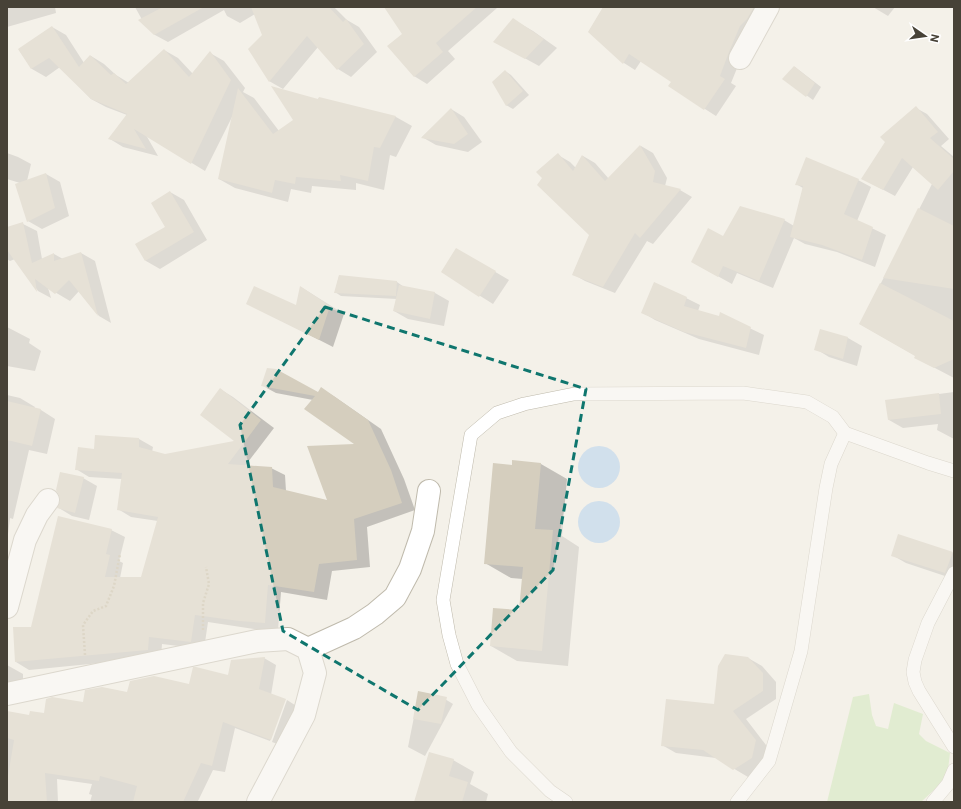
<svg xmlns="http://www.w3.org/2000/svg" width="961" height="809" font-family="Roboto,sans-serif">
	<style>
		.green { fill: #cbe7b3 }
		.water { fill: #a7ccef }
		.shadow { fill: #0003 }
		.building { fill: #d5cebe }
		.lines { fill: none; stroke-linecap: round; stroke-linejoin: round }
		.service-casing { stroke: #bfbaac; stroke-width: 14 }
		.minor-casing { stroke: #bfbaac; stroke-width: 24 }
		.tertiary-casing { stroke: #bfbaac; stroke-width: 24 }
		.path { stroke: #c1b79d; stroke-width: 2.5; stroke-dasharray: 2 2; stroke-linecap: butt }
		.service { stroke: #fff; stroke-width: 13 }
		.minor { stroke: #fff; stroke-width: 22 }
		.tertiary { stroke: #fff; stroke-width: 22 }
		.marked { fill: none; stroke: #0f766e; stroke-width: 3; stroke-dasharray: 8 5; stroke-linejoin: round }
	</style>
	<rect width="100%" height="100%" fill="#f4f1e9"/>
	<path class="green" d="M869,694L872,715L876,726L888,729L894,703L923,714L919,734L926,741L950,753L947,778L921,802H827L853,697Z"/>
	<g class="water">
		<circle cx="599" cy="467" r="21"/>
		<circle cx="599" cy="522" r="21"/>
	</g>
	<g class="shadow">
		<path d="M7,7H55L56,13L7,27Z"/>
		<path d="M135,7H334L347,20L359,27L377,52L351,77L338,69L318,47L283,89L269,81L263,35L255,14L240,23L227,16L224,10L168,42L155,35L145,25Z"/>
		<path d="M385,7H497V8L448,51L455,59L427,84L414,76L403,34Z"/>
		<path d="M604,7H762L731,83L736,86L716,116L669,86L672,81L641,61L635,70L624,63L589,32Z"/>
		<path d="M873,7H895L888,16Z"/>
		<path d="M519,23L533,31L557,48L539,66L508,49Z"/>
		<path d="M52,27L66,35L84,63L91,56L104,64L116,75L129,83L164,50L178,58L193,74L210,53L224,61L245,88L243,92L254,98L279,131L295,120L319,98L396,117L412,126L396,157L390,155L384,190L356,183V190L312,186L311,193L291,189L288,202L235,188L219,179L233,115L205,171L146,135L158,156L123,147L110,139L127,115L106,107L91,99L60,67L46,77L32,69L19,50Z"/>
		<path d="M795,67L821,87L813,100L784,79Z"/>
		<path d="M505,71L511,75L529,95L513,109L506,105Z"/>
		<path d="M916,108L927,114L949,139L941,146L954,157V250L910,227L932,184L913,167L895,196L863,179Z"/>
		<path d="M451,109L464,117L482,142L468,152L436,145L422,137Z"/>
		<path d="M641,146L653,153L667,178L665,186L680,190L692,197L653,244L647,241L615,293L585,281L573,274L590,235L558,155L570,162L576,168L583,156L595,163L609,179Z"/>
		<path d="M7,153L18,157L31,164L27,181L46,174L60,182L69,216L42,229L28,221L20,183L7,179Z"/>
		<path d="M858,180L871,187L857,221L886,235L875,267L837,252L805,244L794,238L773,288L737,273L732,284L694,263L723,237L784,220L794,226L803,188L796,184Z"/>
		<path d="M170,192L184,200L207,240L160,269L146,261L137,245L166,227Z"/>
		<path d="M23,224L37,231L42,259L54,254L63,259L81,253L95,261L111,323L99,316L79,291L70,301L48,288L51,298L38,291L15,259L10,261L7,259V228Z"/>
		<path d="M901,244L954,280V378L916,358V356L860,324Z"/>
		<path d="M456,249L509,280L493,304L442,272Z"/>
		<path d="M339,276L397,282L404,287L435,293L449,301L444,326L408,319L394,311L397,299L341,296L335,292Z"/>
		<path d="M301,287L344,314L333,347L247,303L297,306Z"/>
		<path d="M686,298L700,305L698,311L720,317V314L764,335L759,355L699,339L655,320L642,312Z"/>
		<path d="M7,327L30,339L29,343L41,351L35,371L7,366Z"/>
		<path d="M820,331L848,338L862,346L857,366L829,357L816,349Z"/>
		<path d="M263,386L318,394L322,389L335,397L381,429L404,479L415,510L367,527L370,567L332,571L327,600L281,592L278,630L254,629L208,622L204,649L162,644L161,657L29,670L16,662L111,530L125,537L119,561L123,563L120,578H142L158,521L131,517L118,509L122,479L89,477L76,469L95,450L96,436L139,439L153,447L152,452L165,455L237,442L220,389L233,397L274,428L245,466L271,468L285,475L286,491L329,502L357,445L313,400L276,393Z"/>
		<path d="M954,392V439L937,430L938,424L903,428L889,420L886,401Z"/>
		<path d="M7,395L20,398L35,407L34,409L41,410L55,419L47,454L29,450L13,519L10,518L7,542Z"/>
		<path d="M541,464L567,479L562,536L579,547L568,666L517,661L491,646L520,611L523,579L511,578L485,563L513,466Z"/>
		<path d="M83,478L97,486L89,520L72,516L59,508Z"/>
		<path d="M953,553L954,554V579L906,563L892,555Z"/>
		<path d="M264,658L276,665L271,695L286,700H284L270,741L235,728L225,772L213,770L198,801L201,802H90L92,795L89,794L92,784L57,779L58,802H7V712L30,716L45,715L84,703L128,693L190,685L229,677Z"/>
		<path d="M748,658L762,666L776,682V699L746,719L769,749L766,766L748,777L716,758L676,753L662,745L714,705Z"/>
		<path d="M7,665L23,674V684H7Z"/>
		<path d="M419,692L440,696L453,704L425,756L408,747Z"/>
		<path d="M287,700L298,707L283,746L272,742Z"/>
		<path d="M453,760L474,772L470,784L488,794L486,802H415Z"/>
	</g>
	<g class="building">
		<path d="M163,7H204L154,35L138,20Z"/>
		<path d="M251,7H329L343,22L346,19L364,44L337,70L307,36L269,82L248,49L262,35Z"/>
		<path d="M384,7H477L436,43L443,52L414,77L387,46L402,34Z"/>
		<path d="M603,7H754L747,19L740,26L729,52L720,76L725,79L704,110L668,86L671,82L629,54L623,64L588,32Z"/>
		<path d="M513,18L544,39L525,59L493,42Z"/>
		<path d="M52,26L79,67L90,55L111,75L114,73L126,84L164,49L189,77L210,51L231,80L191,164L134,129L146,149L108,139L127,114L91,99L49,58L31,69L18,49Z"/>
		<path d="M794,66L815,83L806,97L782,79Z"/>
		<path d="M505,70L523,91L506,106L492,82Z"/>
		<path d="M271,86L318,99L319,97L396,116L380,148L374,147L368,181L340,175L341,181L296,177L295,184L275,180L272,193L218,179L238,88L273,134L293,120Z"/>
		<path d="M916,106L938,132L930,138L954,159V171L938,190L902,158L883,190L861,179L885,142L880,137Z"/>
		<path d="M451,108L468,134L454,144L421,138Z"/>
		<path d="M640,145L655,171L653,182L681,189L640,238L635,233L603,287L572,275L589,235L537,185L542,178L536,172L558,153L573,171L582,155L605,181Z"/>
		<path d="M806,157L859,179L844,214L873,227L862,260L822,245L790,237L803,186L795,185Z"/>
		<path d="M46,173L55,208L27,222L15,184Z"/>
		<path d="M170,191L194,232L145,261L135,244L165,227L151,203Z"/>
		<path d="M740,206L785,219L759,281L723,266L718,277L691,262L708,228L723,236Z"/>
		<path d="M918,208L954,226V289L883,278Z"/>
		<path d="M23,222L32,263L54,253V261L81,252L98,316L69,280L55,294L35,279L37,292L7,250V227Z"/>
		<path d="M456,248L496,271L479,297L441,272Z"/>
		<path d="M339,275L397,281L396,296L334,293Z"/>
		<path d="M654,282L687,297L684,306L719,316L720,312L751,327L746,348L684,332L641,313Z"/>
		<path d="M880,283L954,321V359L934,368L914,358L915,356L859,324Z"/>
		<path d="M399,285L435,292L430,319L393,311Z"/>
		<path d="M254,286L296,305L300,286L330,306L319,340L246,304Z"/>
		<path d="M820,329L848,337L843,359L814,350Z"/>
		<path d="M267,368L276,369L318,392L321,387L368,420L391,470L402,503L354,519L357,560L319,564L314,592L268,585L265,623L239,621L195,615L191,642L149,637L148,650L15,662L13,627H31L58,516L112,529L106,554L110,555L105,577H141L158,517L117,510L122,473L75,470L78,447L94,449L95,435L139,438V447L165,454L234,441L200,415L220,388L261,420L228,464L272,467L273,487L327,500L307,446L354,444L304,409L315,396L261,386Z"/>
		<path d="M939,393L941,414L888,420L885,400Z"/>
		<path d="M7,401L41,409L32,446L7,440Z"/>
		<path d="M512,460L541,463L535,529L553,530L542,651L490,646L493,608L519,610L523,567L484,564L493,463L512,465Z"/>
		<path d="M60,472L84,477L75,513L57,508L60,501L59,495L56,490Z"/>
		<path d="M898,534L953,552L945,573L891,556Z"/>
		<path d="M725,654L748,657L763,673V691L733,711L756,740L752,758L733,770L703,750L661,746L666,699L714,704L718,666Z"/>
		<path d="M265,657L259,689L286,699L271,740L223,722L212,766L201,763L183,802H133L137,786L100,776L99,781L45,773L47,802H7V782L14,740L7,738V711L29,715L30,711L44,713L46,699L52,697L83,702L85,690L102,687L127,692L130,681L154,676L189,684L193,667H196L228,675L231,660Z"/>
		<path d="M418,691L447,697L441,724L413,719Z"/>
		<path d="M429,752L454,759L449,776L468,782L462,802H414Z"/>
	</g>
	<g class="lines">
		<defs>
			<g id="service">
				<path d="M954,573L928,623L915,660L913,672L915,682L919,691L954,747"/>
				<path d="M566,802L550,791L511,752L478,705L457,664L449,635L443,600L471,435L497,413L524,404L574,394L743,393L807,402L833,417L845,433L928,463L954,471"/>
				<path d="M737,802L769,761L801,651L826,488L831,464L845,433"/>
				<path d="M933,802L948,784L954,770"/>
			</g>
			<g id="minor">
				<path d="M740,58L768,7"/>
				<path d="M7,607L25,540L37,515L48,500"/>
				<path d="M308,649L354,628L375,614L395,597L410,569L423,531L429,491"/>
			</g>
			<path id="tertiary" d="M7,694L257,641L288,639L308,649L315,673L304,715L258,802"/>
		</defs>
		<use href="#service" class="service-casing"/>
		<use href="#minor" class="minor-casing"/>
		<use href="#tertiary" class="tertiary-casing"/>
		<g class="path">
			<path d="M203,630V603L209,584L206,567"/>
			<path d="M85,655L83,625L93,611L106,606L114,586L120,554"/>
		</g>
		<use href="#service" class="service"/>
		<use href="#minor" class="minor"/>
		<use href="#tertiary" class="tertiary"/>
	</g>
	<path d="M0 0H961V809H0ZM325,307L586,389L553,570L418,710L283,631L240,425Z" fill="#f4f1e9" fill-opacity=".55" fill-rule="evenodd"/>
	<path class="marked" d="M325,307L586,389L553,570L418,710L283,631L240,425Z"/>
	<rect width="961" height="809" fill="none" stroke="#474237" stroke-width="16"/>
	<g transform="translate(925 36) rotate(103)" stroke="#ffffff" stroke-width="3" paint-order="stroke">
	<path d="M0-3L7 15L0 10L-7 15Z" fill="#474237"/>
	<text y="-6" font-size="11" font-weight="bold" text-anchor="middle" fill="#474237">N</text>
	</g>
</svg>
